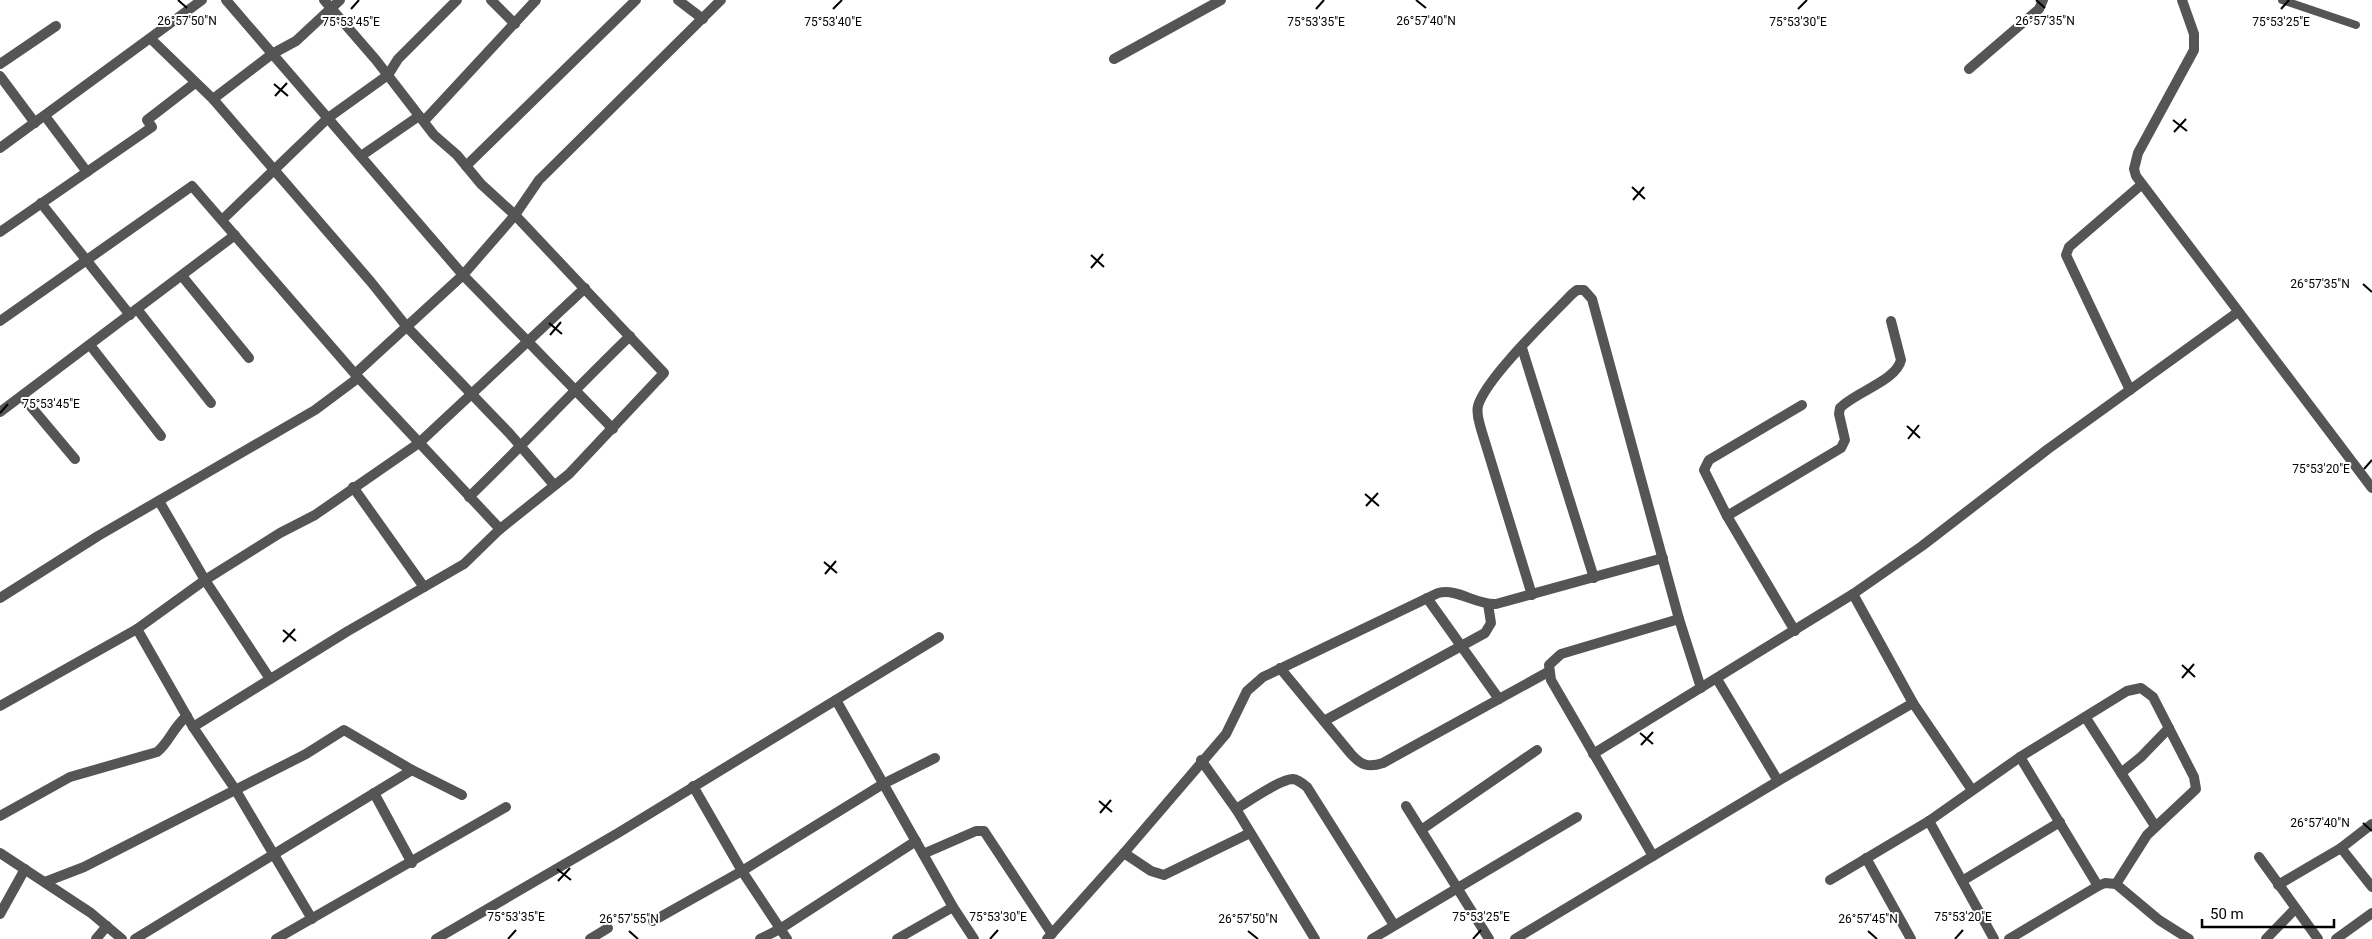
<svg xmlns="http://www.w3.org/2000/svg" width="2372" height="939" font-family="Roboto,sans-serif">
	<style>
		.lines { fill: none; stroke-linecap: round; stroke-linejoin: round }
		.service { stroke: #555; stroke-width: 8 }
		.minor { stroke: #555; stroke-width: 10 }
		.ticks { fill: none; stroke: #000; stroke-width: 2 }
		.ticks-label { font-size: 12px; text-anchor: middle; fill: #000; stroke: #fff; stroke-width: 4; stroke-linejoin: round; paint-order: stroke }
	</style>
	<rect width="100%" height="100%" fill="#fff"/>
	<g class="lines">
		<path class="service" d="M2282,0L2356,25"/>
		<g class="minor">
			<path d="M226,0L463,275L613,429"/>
			<path d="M324,0L376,60L434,135L457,155L481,184L515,215L539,180L721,0"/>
			<path d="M491,0L515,24"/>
			<path d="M678,0L703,19"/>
			<path d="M2182,0L2194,34V50L2138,153L2134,169L2136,176L2372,488"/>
			<path d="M151,39L213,99L371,282L407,327L510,434L554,485"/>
			<path d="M1114,59L1221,0"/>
			<path d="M0,64L56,26"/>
			<path d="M1969,69L2039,9L2043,0"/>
			<path d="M0,76L35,123"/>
			<path d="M213,99L272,54L296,41L340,0"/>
			<path d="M45,116L87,172"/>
			<path d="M424,121L536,0"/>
			<path d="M0,148L202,0"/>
			<path d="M361,156L419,116"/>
			<path d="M466,166L636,0"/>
			<path d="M41,203L130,315"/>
			<path d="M515,215L664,373L569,474L500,529L355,374L463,275Z"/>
			<path d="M222,220L328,118L388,75L398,59L457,0"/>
			<path d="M0,232L152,127L147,120L195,83"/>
			<path d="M182,276L249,358"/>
			<path d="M137,309L211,403"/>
			<path d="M0,321L192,186L355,374"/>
			<path d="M90,345L161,436"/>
			<path d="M1522,348L1594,578"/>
			<path d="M2130,390L2066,255L2069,247L2141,185"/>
			<path d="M22,396L75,459"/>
			<path d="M0,412L235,235"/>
			<path d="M353,487L424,587"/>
			<path d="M469,497C524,444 575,389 630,336"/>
			<path d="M159,501L205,580L270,679"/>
			<path d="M1727,516L1841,448L1845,440L1839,414L1840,408C1855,392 1896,381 1901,360L1891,321"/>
			<path d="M1853,594L1913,703L1972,790"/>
			<path d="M1532,595L1481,429C1479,421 1476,414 1478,406C1485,379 1550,317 1572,294L1577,290H1584L1592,299L1679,619L1701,688"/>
			<path d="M0,598L98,536L315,410L358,378"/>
			<path d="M1427,598L1499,699"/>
			<path d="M137,629L193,727L348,631L464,564L500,529"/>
			<path d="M1795,631L1727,516L1704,470L1709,460L1802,405"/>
			<path d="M1280,668L1351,754C1361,765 1368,768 1383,763L1548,672"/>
			<path d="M1717,679L1778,781"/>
			<path d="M836,700L953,907L974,939"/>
			<path d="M0,706L137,629L205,580L280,533L315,515L419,443L585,288"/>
			<path d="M2086,718L2155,826"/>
			<path d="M1324,721L1485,633L1491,623L1488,604"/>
			<path d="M193,727L235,789L312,919"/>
			<path d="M1593,754L1853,594L1922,546L2048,449L2238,312"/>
			<path d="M2020,757L2098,886"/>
			<path d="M1201,760L1236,809L1315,939"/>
			<path d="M2121,773L2141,757L2169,728"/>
			<path d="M693,786L742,871L787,939"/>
			<path d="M374,793L412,863"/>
			<path d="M1406,806L1489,939"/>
			<path d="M1236,809C1248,802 1280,779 1293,779C1299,780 1303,784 1307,787L1394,925"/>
			<path d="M0,816L70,777L157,752C169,743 173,727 187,716"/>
			<path d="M1929,821L1994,939"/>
			<path d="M1421,830L1537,750"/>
			<path d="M2341,848L2372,887"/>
			<path d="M0,853L91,913L122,939"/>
			<path d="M1124,853L1151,871L1164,875L1250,833"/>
			<path d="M923,854L976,831H984L1052,934"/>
			<path d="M1653,856L1778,781L1913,703"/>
			<path d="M2259,857L2318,939"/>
			<path d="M1866,858L1911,939"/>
			<path d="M1830,880L1929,821L2020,757L2127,691L2141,688L2153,697L2194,777L2196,789L2147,835L2116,884"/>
			<path d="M1962,881L2060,822"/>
			<path d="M45,882L84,867L306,754L344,730L412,770"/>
			<path d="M2278,885L2341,848L2372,824"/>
			<path d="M0,914L25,869"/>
			<path d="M653,921L742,871L883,784L935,758"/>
			<path d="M96,939L107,926"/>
			<path d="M135,939L412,770L462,795"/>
			<path d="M276,939L506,807"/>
			<path d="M436,939L618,833L939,637"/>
			<path d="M590,939L608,928"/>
			<path d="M760,939L780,929L916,841"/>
			<path d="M897,939L953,907"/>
			<path d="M1047,939L1124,853L1226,734L1247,691L1263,677L1438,593C1458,588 1475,605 1496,604L1663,558"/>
			<path d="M1372,939L1577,817"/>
			<path d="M1515,939L1653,856L1551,680L1549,665L1561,654L1679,619"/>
			<path d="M2009,939L2098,886L2105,883L2116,884L2159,920L2189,939"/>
			<path d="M2266,939L2295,909"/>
			<path d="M2336,939L2372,913"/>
		</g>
	</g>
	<path class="ticks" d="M178,0L187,8M1416,0L1426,8M2036,0L2045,8M351,9L359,0M833,9L842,0M1316,9L1324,0M1798,9L1807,0M2281,9L2289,0M274,84L288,96M275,96L287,83M2173,120L2187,131M2174,132L2186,119M1632,187L1645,199M1633,200L1644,187M1091,255L1104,267M1091,268L1103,254M2363,284L2372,292M549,323L562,334M550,335L561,322M0,413L8,404M1907,426L1920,438M1908,439L1919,425M2364,469L2372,460M1365,494L1379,506M1366,506L1378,493M824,562L837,573M825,574L836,561M283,630L296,641M283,642L295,629M2182,665L2195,677M2182,678L2194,664M1640,733L1653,744M1641,745L1653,732M1099,801L1112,812M1100,813L1111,800M2363,823L2372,831M557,869L571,880M558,881L570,868M629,931L638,939M1248,931L1258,939M1868,931L1877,939M508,939L516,930M990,939L998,930M1473,939L1481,930M1955,939L1963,930"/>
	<g class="ticks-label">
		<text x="187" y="25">26°57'50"N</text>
		<text x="1426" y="25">26°57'40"N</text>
		<text x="2045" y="25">26°57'35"N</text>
		<text x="351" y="26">75°53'45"E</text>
		<text x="833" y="26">75°53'40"E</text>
		<text x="1316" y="26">75°53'35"E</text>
		<text x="1798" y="26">75°53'30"E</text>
		<text x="2281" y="26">75°53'25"E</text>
		<text x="2320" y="288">26°57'35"N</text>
		<text x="51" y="408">75°53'45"E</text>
		<text x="2321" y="473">75°53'20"E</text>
		<text x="2320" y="827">26°57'40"N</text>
		<text x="516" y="921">75°53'35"E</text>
		<text x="998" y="921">75°53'30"E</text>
		<text x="1481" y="921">75°53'25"E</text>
		<text x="1963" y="921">75°53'20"E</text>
		<text x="629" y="923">26°57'55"N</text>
		<text x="1248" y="923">26°57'50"N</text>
		<text x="1868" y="923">26°57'45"N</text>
	</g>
	<path d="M2202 919v8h132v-8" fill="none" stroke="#000000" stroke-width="2.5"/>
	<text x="2210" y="919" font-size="15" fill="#000000" stroke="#ffffff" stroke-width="4" paint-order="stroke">50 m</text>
</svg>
